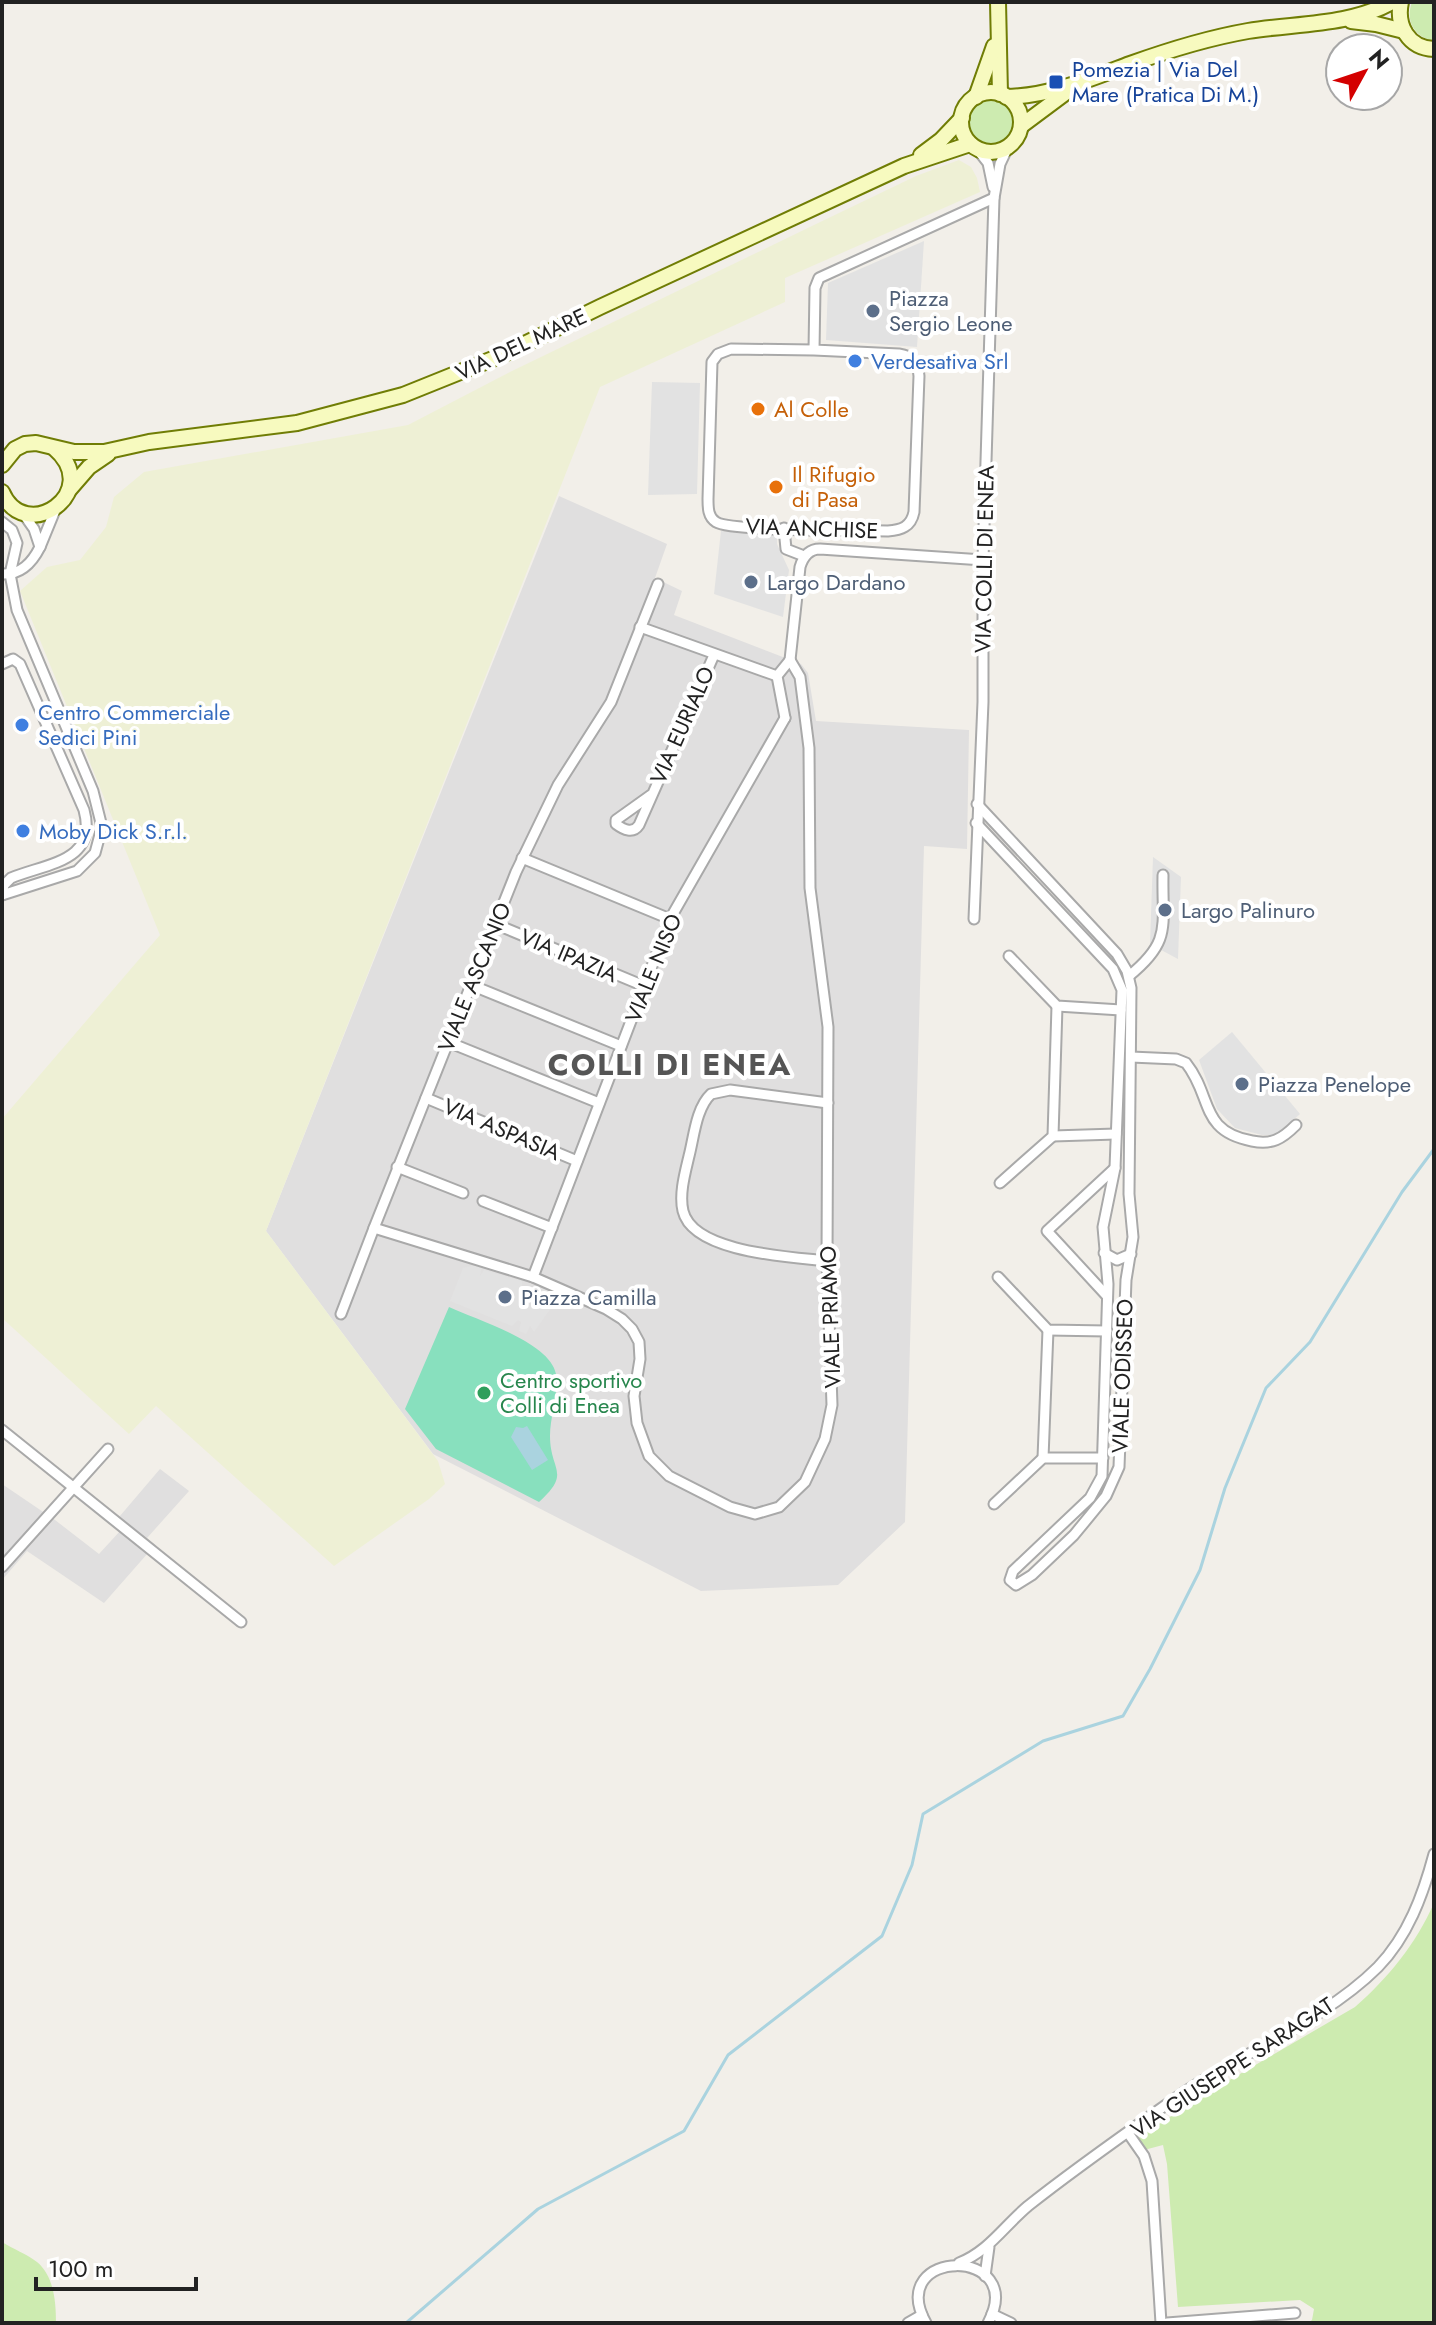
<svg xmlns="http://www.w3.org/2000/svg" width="1436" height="2325" font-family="Jost,sans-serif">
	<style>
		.residential { fill: #e0dfdf }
		.farmland { fill: #eef0d5 }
		.grass { fill: #cdebb0 }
		.pitch { fill: #88e0be }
		.parking { fill: #e2e2e2 }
		.water { fill: #aad3df }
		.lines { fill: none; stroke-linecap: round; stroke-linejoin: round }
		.stream { stroke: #aad3df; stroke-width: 3 }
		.street-casing { stroke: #a9a9a9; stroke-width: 13 }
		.secondary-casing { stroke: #707d05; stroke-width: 18 }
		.street { stroke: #fff; stroke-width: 9 }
		.secondary { stroke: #f7fabf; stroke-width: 14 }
		.transit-dot { fill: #1a4fb4; stroke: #fff; stroke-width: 3 }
		.service-dot { fill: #5c6f8a; stroke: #fff; stroke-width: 3 }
		.shop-dot { fill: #3f7fe0; stroke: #fff; stroke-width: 3 }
		.food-dot { fill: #e8710a; stroke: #fff; stroke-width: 3 }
		.leisure-dot { fill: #2e9e5b; stroke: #fff; stroke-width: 3 }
		.labels { text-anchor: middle; stroke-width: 8; stroke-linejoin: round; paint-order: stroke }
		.transit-label { font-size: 22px; fill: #164399; stroke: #fff; text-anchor: start }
		.service-label { font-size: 22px; fill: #4e5e75; stroke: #fff; text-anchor: start }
		.street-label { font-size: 22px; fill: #222; stroke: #fff }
		.shop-label { font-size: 22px; fill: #366cbe; stroke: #fff; text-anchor: start }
		.food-label { font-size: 22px; fill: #c56008; stroke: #fff; text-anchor: start }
		.leisure-label { font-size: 22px; fill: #27864d; stroke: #fff; text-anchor: start }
		.district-label { font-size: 30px; font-weight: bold; letter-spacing: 2px; fill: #555; stroke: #fff }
	</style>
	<rect width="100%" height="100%" fill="#f2efe9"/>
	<g class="residential">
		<path d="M559,496L667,544L655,578L682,591L674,615L801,664L808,673L816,721L969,730L967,849L924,846L905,1522L838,1585L701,1591L433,1454L266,1231Z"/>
		<path d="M160,1469L189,1491L147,1538L155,1545L104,1603L27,1551L2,1580V1484L55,1520L99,1554L121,1530L114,1523Z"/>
	</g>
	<path class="farmland" d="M959,160L971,167L977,178L980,192L785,278V302L600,387L266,1231L438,1461L445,1484L429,1499L334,1566L156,1406L129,1434L2,1318V1119L160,935L20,591L47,567L80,560L106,527L114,497L144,472L408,425L512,371L814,225L916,176Z"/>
	<g class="grass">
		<path d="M1412,2H1434V41C1414,37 1405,21 1412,2Z"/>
		<circle cx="991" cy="122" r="24"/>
		<path d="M1434,1903V2323H1308L1312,2320L1314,2309L1300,2300L1178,2307L1167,2164L1163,2145L1144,2150L1137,2139L1197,2099L1355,2007C1388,1978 1416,1944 1434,1903Z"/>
		<path d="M2,2242C13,2249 27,2254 37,2262C54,2276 56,2302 56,2323H2Z"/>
	</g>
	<path class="pitch" d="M449,1307C477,1320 550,1342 556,1374C559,1393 550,1416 550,1436C550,1471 572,1472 539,1502L436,1449L405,1409Z"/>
	<g class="parking">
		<path d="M924,241L917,347L826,340L828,283Z"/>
		<path d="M652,382L700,383L697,494L648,495Z"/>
		<path d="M721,531L777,535V544L789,570L783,617L714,594Z"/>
		<path d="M1153,857L1181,877L1178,959L1150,944Z"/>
		<path d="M1232,1032L1300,1114L1276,1135H1262L1235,1128L1217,1109L1199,1060Z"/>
		<path d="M471,1266H482L480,1276L484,1270L522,1281V1290L535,1293L538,1286L561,1294L534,1332L530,1326L526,1334L519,1331L521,1322L518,1320L512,1326L450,1301L463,1268Z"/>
	</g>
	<path class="water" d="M527,1426L548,1460L532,1470L511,1437L516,1427L523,1428Z"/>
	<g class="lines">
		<path class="stream" d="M406,2323L538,2209L684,2131L728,2055L882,1936L912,1865L923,1814L1043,1741L1123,1716L1150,1669L1200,1570L1225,1488L1266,1388L1310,1342L1402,1192L1434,1149"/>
		<defs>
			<g id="street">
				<path d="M977,149L988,163L993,187"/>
				<path d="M814,350L899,354C912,356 918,362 919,376L914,512C911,527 901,530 888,531C860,530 732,532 716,522C708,517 708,508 708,499L712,362L718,354L731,349L814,350L815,288L819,278L994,198"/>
				<path d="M22,512L34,529L40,547L56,508"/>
				<path d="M2,522L12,530L17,543L10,574L17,610L93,791L102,827L95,853L77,871L2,895"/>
				<path d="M784,528L786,549L804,556"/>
				<path d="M2,574C21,575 32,563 40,547"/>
				<path d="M658,584L611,702L558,785L516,872L374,1228L533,1277L606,1309L622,1319L632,1329L639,1342L640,1359L634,1396L637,1423L649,1456L669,1476L730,1507L755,1514L779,1507L805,1482L825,1439L832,1405L827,1261L828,1027L810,888L809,748L800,677L790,660"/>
				<path d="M640,627L777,676"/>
				<path d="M790,660L800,567C803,557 809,549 820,549L983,560"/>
				<path d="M2,664L13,659L20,664L84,810C98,862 47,863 11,878L4,885L2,895"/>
				<path d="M785,718L777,676L790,660"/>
				<path d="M651,795L616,820V824C624,830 633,834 639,825L714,655"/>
				<path d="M976,823L1113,969L1122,990L1115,1168L1103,1227L1108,1284L1102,1476L1090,1498L1013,1571L1010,1580L1016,1585L1032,1575L1074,1535L1106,1496L1119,1467L1126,1280L1133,1237L1129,1194L1131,988L1127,971L1117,954L977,804"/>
				<path d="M522,858L670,919"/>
				<path d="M974,919L983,702V560L994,198L1000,164L1008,147"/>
				<path d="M495,924L644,986"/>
				<path d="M1009,956L1057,1006L1121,1010"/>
				<path d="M1129,976C1172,941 1162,927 1163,875"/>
				<path d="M471,985L621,1046"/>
				<path d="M448,1042L599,1103"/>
				<path d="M1131,1057L1176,1059L1186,1063C1213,1097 1199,1131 1252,1141C1272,1145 1282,1139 1296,1125"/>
				<path d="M426,1098L577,1161"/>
				<path d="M1053,1136L1116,1134"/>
				<path d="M397,1167L463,1193"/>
				<path d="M1000,1183L1053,1136L1057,1006"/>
				<path d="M483,1201L552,1228"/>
				<path d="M1104,1253L1117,1260L1131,1254"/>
				<path d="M827,1261C792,1257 693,1253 683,1211C679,1194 685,1173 689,1156C694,1137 696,1108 711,1094L730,1090L828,1103"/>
				<path d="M533,1277L670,919L785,718"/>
				<path d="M998,1277L1048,1330L1107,1331"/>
				<path d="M1107,1296L1047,1231L1115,1168"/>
				<path d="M341,1314L374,1228"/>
				<path d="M2,1430L241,1622"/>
				<path d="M1043,1458L1048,1330"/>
				<path d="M994,1504L1043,1458H1103"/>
				<path d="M2,1567L108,1449"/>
				<path d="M1128,2133L1144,2156L1152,2181L1161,2323"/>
				<path d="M959,2263C989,2251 1004,2226 1028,2206C1077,2167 1129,2131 1180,2095C1242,2053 1325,2020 1378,1967C1408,1936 1423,1895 1434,1854"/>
				<path d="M985,2276L989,2247"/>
				<path d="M992,2314L1011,2323"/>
				<path d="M908,2323L922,2315"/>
				<path d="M926,2323C884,2247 1029,2246 988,2323"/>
				<path d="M1167,2323L1295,2313"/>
			</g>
			<g id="secondary">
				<path d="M998,2L1000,94"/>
				<path d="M1401,2C1396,25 1408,48 1434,49"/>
				<path d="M1351,21L1376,24L1404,31"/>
				<circle cx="991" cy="122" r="30"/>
				<path d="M976,97L994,46"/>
				<path d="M1006,97C1050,96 1090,79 1130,64C1169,50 1208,38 1248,31C1297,23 1348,26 1392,2"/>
				<path d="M1021,126L1068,91"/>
				<path d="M921,155L941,140L962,118"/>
				<path d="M2,465L15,449L25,444L36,443L74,452H104L149,442L297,423L403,395L500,356L600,307L904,166L970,144"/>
				<path d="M69,490L89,467L108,454"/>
				<path d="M2,492C25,546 105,492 54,448"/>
			</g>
		</defs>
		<use href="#street" class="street-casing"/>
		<use href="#secondary" class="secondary-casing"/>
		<use href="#street" class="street"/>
		<use href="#secondary" class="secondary"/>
	</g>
	<rect class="transit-dot" x="1048" y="74" width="16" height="16" rx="4"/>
	<g class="service-dot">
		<circle cx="873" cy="311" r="8"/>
		<circle cx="751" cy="582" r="8"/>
		<circle cx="1165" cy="910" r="8"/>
		<circle cx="1242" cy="1084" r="8"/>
		<circle cx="505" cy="1297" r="8"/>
	</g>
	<g class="shop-dot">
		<circle cx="855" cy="361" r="8"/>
		<circle cx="22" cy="725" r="8"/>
		<circle cx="23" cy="831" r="8"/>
	</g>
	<g class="food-dot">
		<circle cx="758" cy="409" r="8"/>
		<circle cx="776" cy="487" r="8"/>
	</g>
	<circle class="leisure-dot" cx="484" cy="1393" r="8"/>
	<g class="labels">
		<g class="transit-label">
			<text x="1072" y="77">Pomezia | Via Del<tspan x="1072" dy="25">Mare (Pratica Di M.)</tspan></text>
		</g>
		<g class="service-label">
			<text x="889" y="306">Piazza<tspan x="889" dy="25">Sergio Leone</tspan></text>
			<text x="767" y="590">Largo Dardano</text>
			<text x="1181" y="918">Largo Palinuro</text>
			<text x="1258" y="1092">Piazza Penelope</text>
			<text x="521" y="1305">Piazza Camilla</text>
		</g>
		<g class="street-label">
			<text transform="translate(521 344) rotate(-25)" y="8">VIA DEL MARE</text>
			<text transform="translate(812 528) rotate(2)" y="8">VIA ANCHISE</text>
			<text transform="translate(984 559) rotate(-89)" y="8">VIA COLLI DI ENEA</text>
			<text transform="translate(682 725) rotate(-66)" y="8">VIA EURIALO</text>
			<text transform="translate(569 955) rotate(23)" y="8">VIA IPAZIA</text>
			<text transform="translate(653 968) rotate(-68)" y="8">VIALE NISO</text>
			<text transform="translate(474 977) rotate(-68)" y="8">VIALE ASCANIO</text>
			<text transform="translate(502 1129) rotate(23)" y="8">VIA ASPASIA</text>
			<text transform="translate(830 1317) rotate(-92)" y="8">VIALE PRIAMO</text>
			<text transform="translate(1122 1376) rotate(-88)" y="8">VIALE ODISSEO</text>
			<text transform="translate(1232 2067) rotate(-33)" y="8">VIA GIUSEPPE SARAGAT</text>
		</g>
		<g class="shop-label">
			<text x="871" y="369">Verdesativa Srl</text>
			<text x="38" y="720">Centro Commerciale<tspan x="38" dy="25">Sedici Pini</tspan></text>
			<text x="39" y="839">Moby Dick S.r.l.</text>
		</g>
		<g class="food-label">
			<text x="774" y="417">Al Colle</text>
			<text x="792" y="482">Il Rifugio<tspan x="792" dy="25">di Pasa</tspan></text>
		</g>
		<g class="leisure-label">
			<text x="500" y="1388">Centro sportivo<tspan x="500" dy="25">Colli di Enea</tspan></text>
		</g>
		<g class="district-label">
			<text x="670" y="1075">COLLI DI ENEA</text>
		</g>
	</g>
	<rect width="1436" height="2325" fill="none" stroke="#222222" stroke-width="8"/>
	<g transform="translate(1364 72) rotate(50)"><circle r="38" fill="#ffffff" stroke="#a7a7a7" stroke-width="2"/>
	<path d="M0-6L14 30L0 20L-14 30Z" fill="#d40000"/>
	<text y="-12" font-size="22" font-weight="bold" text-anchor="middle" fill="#222222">N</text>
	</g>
	<path d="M36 2277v12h160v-12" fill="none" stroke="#222222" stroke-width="4"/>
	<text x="48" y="2277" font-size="24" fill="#222222" stroke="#ffffff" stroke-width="6" paint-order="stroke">100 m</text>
</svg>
